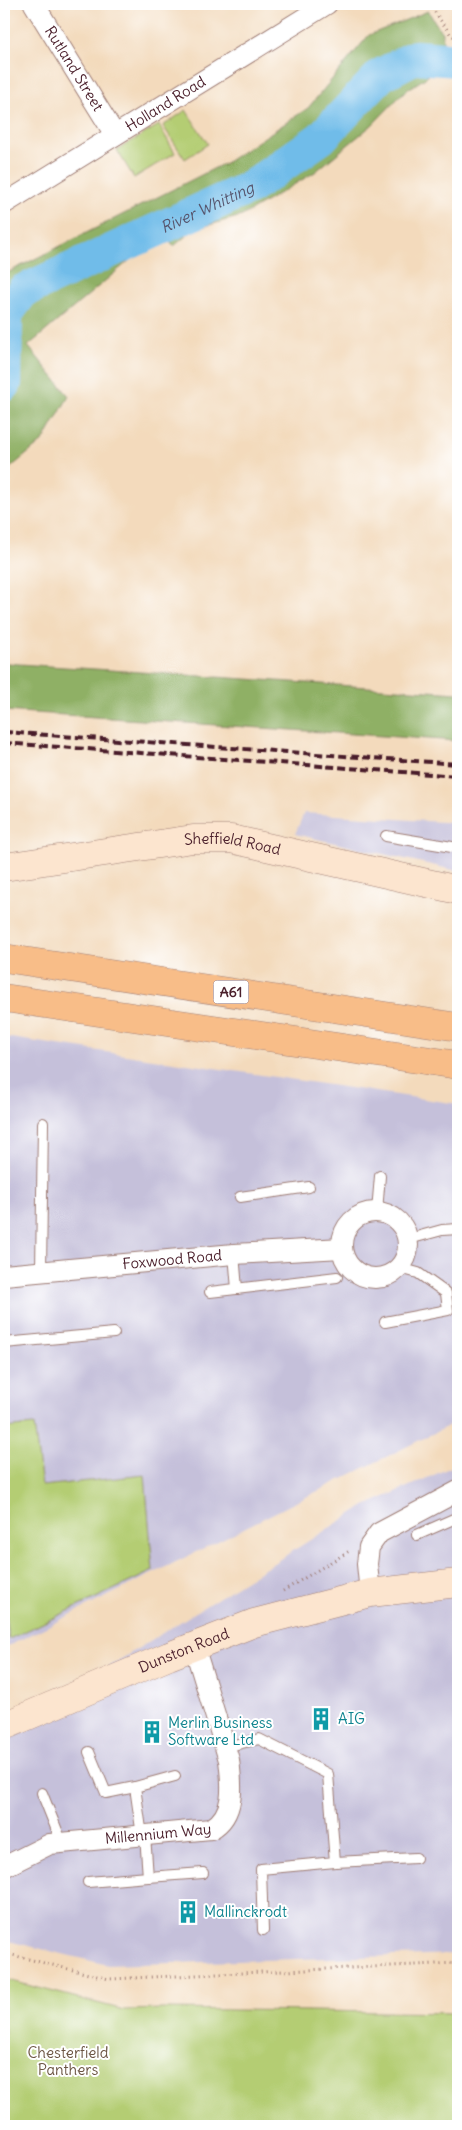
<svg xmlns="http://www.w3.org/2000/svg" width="462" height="2130" font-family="Delius,sans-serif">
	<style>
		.industrial { fill: #c5c0da }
		.green { fill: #b4cd73; stroke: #7f764f }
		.forest { fill: #8fb065; stroke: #6c6848 }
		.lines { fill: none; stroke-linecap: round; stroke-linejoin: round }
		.river { stroke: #6fbce9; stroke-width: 34 }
		.service-casing { stroke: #9e7c74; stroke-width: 12 }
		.minor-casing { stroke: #9e7c74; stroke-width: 22 }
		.secondary-casing { stroke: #9e7c74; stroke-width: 29 }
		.trunk-casing { stroke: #9e7c74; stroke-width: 29 }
		.path { stroke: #9e7c74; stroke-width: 3; stroke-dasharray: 1 4; stroke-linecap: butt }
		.service { stroke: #fff; stroke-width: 10 }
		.minor { stroke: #fff; stroke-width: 20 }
		.secondary { stroke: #fce5cf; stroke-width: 28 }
		.trunk { stroke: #f8bd88; stroke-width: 28 }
		.rail { stroke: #4a1f2b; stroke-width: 4; stroke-dasharray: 8 4; stroke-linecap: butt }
		.labels { text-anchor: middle; stroke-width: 4; stroke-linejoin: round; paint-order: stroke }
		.shield { fill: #fff; stroke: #80626b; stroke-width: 1 }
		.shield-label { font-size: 14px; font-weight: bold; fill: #4a1f2b }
		.street-label { font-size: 15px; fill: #4a1f2b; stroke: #fff }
		.culture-label { font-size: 15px; fill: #0d838f; stroke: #fff; text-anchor: start }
		.park-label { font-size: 15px; fill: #6a5341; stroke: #fff }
		.water-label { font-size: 16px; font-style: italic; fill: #57566e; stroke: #fff }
	</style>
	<rect width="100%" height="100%" fill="#fff"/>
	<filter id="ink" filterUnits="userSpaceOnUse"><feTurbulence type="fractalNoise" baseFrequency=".02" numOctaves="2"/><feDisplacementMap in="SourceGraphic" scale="10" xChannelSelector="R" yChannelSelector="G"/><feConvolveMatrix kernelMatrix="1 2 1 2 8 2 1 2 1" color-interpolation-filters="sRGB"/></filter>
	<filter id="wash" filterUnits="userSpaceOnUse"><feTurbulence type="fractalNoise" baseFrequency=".0096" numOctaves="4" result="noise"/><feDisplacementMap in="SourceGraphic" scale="20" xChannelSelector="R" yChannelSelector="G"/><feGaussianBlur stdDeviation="1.12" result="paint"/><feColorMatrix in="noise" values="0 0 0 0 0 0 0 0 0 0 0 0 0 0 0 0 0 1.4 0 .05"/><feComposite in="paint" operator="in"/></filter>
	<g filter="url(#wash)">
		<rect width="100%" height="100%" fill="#f3dabc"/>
		<g class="industrial">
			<path d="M304,813L458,823V871L295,834Z"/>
			<path d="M4,1037L458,1104V1421L4,1648Z"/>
			<path d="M458,1464V1954L108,1965L4,1940V1733L361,1508Z"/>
		</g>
		<g class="green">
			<path d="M186,110L208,144L185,159L163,126Z"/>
			<path d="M159,125L175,153L134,178L117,150Z"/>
			<path d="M34,1425L42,1486L145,1475L153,1571L9,1639L4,1598V1428Z"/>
			<path d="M4,1979L124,2010L165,2009L458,2013V2126H4Z"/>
		</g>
		<g class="forest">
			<path d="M428,11L442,33L444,46L428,76L404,92L372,125L315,172L242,216L194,229L174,246L163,232L28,346L69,396L44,440L4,473L5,274L227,162L308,108L369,35Z"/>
			<path d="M4,663L458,693V741L4,711Z"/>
		</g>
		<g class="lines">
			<path class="river" id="s1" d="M4,385L5,383L6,314L23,291L251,187L321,138L381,75L415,57L458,60"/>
		</g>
	</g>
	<g filter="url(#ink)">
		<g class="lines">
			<defs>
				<g id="service">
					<path d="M386,836L458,848"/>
					<path d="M240,1197L309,1187"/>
					<path d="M377,1211L380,1176"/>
					<path d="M409,1239L442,1230L458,1229"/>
					<path d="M234,1254L237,1289"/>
					<path d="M41,1271L43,1123"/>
					<path d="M210,1292L337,1277"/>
					<path d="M385,1322L448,1310L446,1293L418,1273L400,1268"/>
					<path d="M4,1343L114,1333"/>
					<path d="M417,1535L458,1517"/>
					<path d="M225,1747L259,1739L328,1774L335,1862L261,1869L263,1930"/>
					<path d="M89,1752L106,1793L135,1787"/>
					<path d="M42,1793L62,1843"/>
					<path d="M142,1836L135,1787L175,1776"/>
					<path d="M335,1862L416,1858"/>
					<path d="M148,1877L203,1873"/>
					<path d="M88,1882L148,1877L145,1835"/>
				</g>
				<g id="minor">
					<path id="s2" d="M34,4L115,135"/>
					<path id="s3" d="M4,204L327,4"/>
					<circle cx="375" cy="1245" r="33"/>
					<path id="s4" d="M4,1275L234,1254L342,1248"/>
					<path d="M370,1593L367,1564L369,1547L379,1533L458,1491"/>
					<path id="s5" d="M4,1867L50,1844L211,1829C236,1815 232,1784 229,1760L194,1646"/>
				</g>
				<g id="secondary">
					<path id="s6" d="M4,867L193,839H231L458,890"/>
					<path id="s7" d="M4,1726L169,1656L254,1623L370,1593L458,1583"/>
				</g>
				<g id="trunk">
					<path d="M4,958L458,1027"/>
					<path d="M4,998L458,1065"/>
				</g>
			</defs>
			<use href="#service" class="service-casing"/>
			<use href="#minor" class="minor-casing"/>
			<use href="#secondary" class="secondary-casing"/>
			<use href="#trunk" class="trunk-casing"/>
			<g class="path">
				<path d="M429,4L451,35L458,39"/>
				<path d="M283,1591L351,1550"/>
				<path d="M4,1953L109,1979L458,1963"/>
			</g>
			<use href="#service" class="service"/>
			<use href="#minor" class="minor"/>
			<use href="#secondary" class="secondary"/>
			<use href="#trunk" class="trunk"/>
			<g class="rail">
				<path d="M4,732L458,764"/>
				<path d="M4,743L458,776"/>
			</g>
		</g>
	</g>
	<defs>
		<symbol id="building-bare" viewBox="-9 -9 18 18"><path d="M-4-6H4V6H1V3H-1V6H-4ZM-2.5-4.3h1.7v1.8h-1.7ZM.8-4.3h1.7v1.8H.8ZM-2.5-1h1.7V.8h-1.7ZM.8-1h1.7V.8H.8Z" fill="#0f9aa8" stroke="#fff" stroke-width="2.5" paint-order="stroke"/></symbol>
	</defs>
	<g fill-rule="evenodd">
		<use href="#building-bare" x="305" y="1703" width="32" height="32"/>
		<use href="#building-bare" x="136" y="1716" width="32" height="32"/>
		<use href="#building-bare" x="172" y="1896" width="32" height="32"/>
	</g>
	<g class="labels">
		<rect class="shield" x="213.5" y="980.5" width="35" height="23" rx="4"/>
		<g class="shield-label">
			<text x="231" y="997">A61</text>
		</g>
		<g class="street-label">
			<text dy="5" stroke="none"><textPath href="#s2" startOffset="76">Rutland Street</textPath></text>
			<text dy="5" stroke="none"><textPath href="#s3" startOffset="190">Holland Road</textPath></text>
			<text dy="5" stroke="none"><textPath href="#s6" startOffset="231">Sheffield Road</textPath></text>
			<text dy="5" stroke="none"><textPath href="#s4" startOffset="169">Foxwood Road</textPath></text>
			<text dy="5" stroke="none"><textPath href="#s7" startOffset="195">Dunston Road</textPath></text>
			<text dy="5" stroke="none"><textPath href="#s5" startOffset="160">Millennium Way</textPath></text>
		</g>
		<g class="culture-label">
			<text x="338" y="1724">AIG</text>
			<text x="168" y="1728">Merlin Business<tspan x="168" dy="17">Software Ltd</tspan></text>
			<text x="204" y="1917">Mallinckrodt</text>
		</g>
		<g class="park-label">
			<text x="68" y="2058">Chesterfield<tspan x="68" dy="17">Panthers</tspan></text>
		</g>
		<g class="water-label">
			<text dy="6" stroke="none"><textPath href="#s1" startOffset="302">River Whitting</textPath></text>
		</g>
	</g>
	<rect width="462" height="2130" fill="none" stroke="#fff" stroke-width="20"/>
</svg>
